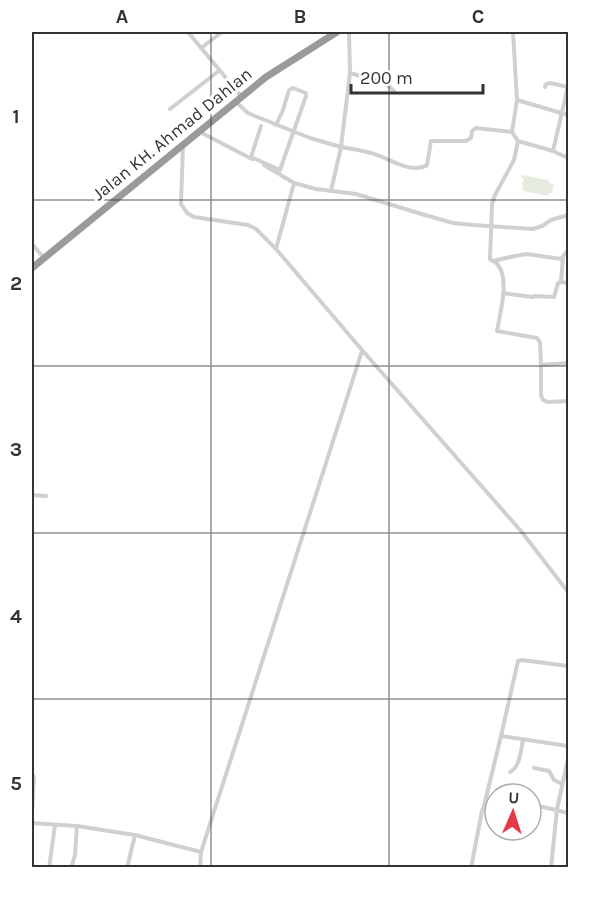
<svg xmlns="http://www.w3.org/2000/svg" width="600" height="899" font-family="Karla,sans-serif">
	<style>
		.green { fill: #e6ecdf }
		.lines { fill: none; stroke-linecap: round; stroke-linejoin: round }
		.street { stroke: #d0d0d0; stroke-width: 4 }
		.highway { stroke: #9a9a9a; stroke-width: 7 }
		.grid { fill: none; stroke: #333; stroke-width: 1.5; stroke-opacity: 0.55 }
		.labels { text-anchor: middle; stroke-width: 6; stroke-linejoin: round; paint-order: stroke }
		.street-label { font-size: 18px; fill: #333; stroke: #fff }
		.neatline { fill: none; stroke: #333; stroke-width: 2 }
		.grid-label { font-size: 20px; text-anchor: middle; font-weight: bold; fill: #333 }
	</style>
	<rect width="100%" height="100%" fill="#fff"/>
	<path class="green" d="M521,175L548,180L549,183L554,185L552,193H549L548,196L523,191L522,184L524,179L521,177Z"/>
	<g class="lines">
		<g class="street">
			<path d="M188,32L241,96"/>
			<path d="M513,32L517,100"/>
			<path d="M201,48L222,32"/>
			<path d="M350,73L385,83L394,91"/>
			<path d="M568,86L553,151L568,158"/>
			<path d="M545,87L546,84L550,83L568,87"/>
			<path d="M236,102L248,113L255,116L310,138L341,147L350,73L349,32"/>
			<path d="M170,109L220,70"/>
			<path d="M261,126L251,157L280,170L306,96V93L293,88L289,90L283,110L276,125"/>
			<path d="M200,132L252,159"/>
			<path d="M518,141L514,160L495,195L492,204L490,259L493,261L515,256L527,254L561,259L568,250"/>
			<path d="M183,145L181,204L187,213L194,217L248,225L256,229L276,249L362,350L521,531L568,592"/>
			<path d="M553,151L518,141L512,132L517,100L568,115"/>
			<path d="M264,165L294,183L276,249"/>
			<path d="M294,183L316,189L356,194L425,215L453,223L473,225L533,229L542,226L551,220L568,215"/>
			<path d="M331,191L341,147C351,149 361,150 371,153C388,157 410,175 427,165L431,141H466L471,138L472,131L476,128L512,132"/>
			<path d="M32,244L44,258"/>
			<path d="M494,261C512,274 500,312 497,331L537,338L540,342L541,365L568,363"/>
			<path d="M561,282L563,257"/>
			<path d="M503,293L532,297L535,296L554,297L558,283L561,282L568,283"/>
			<path d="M541,365V395L543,400L548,402L568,401"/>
			<path d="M32,495L46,496"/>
			<path d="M501,736L518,661L522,660L568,666"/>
			<path d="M534,768L549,771L554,780L562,784"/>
			<path d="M510,772C520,767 521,750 523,740"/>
			<path d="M32,774L34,777L32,811"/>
			<path d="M531,804L568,813"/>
			<path d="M484,806L501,736L568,746"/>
			<path d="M32,823L77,826L135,835L201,852"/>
			<path d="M49,868L55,825"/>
			<path d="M71,868L75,855L77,826"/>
			<path d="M127,868L135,835"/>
			<path d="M200,868L201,852L362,351"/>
			<path d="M471,868L482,811L484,806L495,805"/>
			<path d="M551,868L557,809L568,759"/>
		</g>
		<path class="highway" d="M32,268L266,77L337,32"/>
	</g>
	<path class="grid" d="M211,32V868M389,32V868M32,200H568M32,366H568M32,533H568M32,699H568"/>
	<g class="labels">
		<g class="street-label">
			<text transform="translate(172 134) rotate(-39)" y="6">Jalan KH. Ahmad Dahlan</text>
		</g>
	</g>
	<rect width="600" height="899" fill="none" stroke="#ffffff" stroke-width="66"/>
	<g transform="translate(513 812) rotate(3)"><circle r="28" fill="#ffffff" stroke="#adadad" stroke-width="1.5"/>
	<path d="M0-4.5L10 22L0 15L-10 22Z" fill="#e63946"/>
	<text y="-9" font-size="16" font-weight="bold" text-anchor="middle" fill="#333333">U</text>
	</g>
	<path d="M351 84v9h132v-9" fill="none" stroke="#333333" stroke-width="3"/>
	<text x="360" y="84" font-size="18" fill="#333333" stroke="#ffffff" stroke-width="4.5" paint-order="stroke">200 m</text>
	<rect x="33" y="33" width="534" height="833" class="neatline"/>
	<g class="grid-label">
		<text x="122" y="23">A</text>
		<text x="300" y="23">B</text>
		<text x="478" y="23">C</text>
		<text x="16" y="123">1</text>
		<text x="16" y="290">2</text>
		<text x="16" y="456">3</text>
		<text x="16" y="623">4</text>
		<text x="16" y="790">5</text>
	</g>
</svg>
